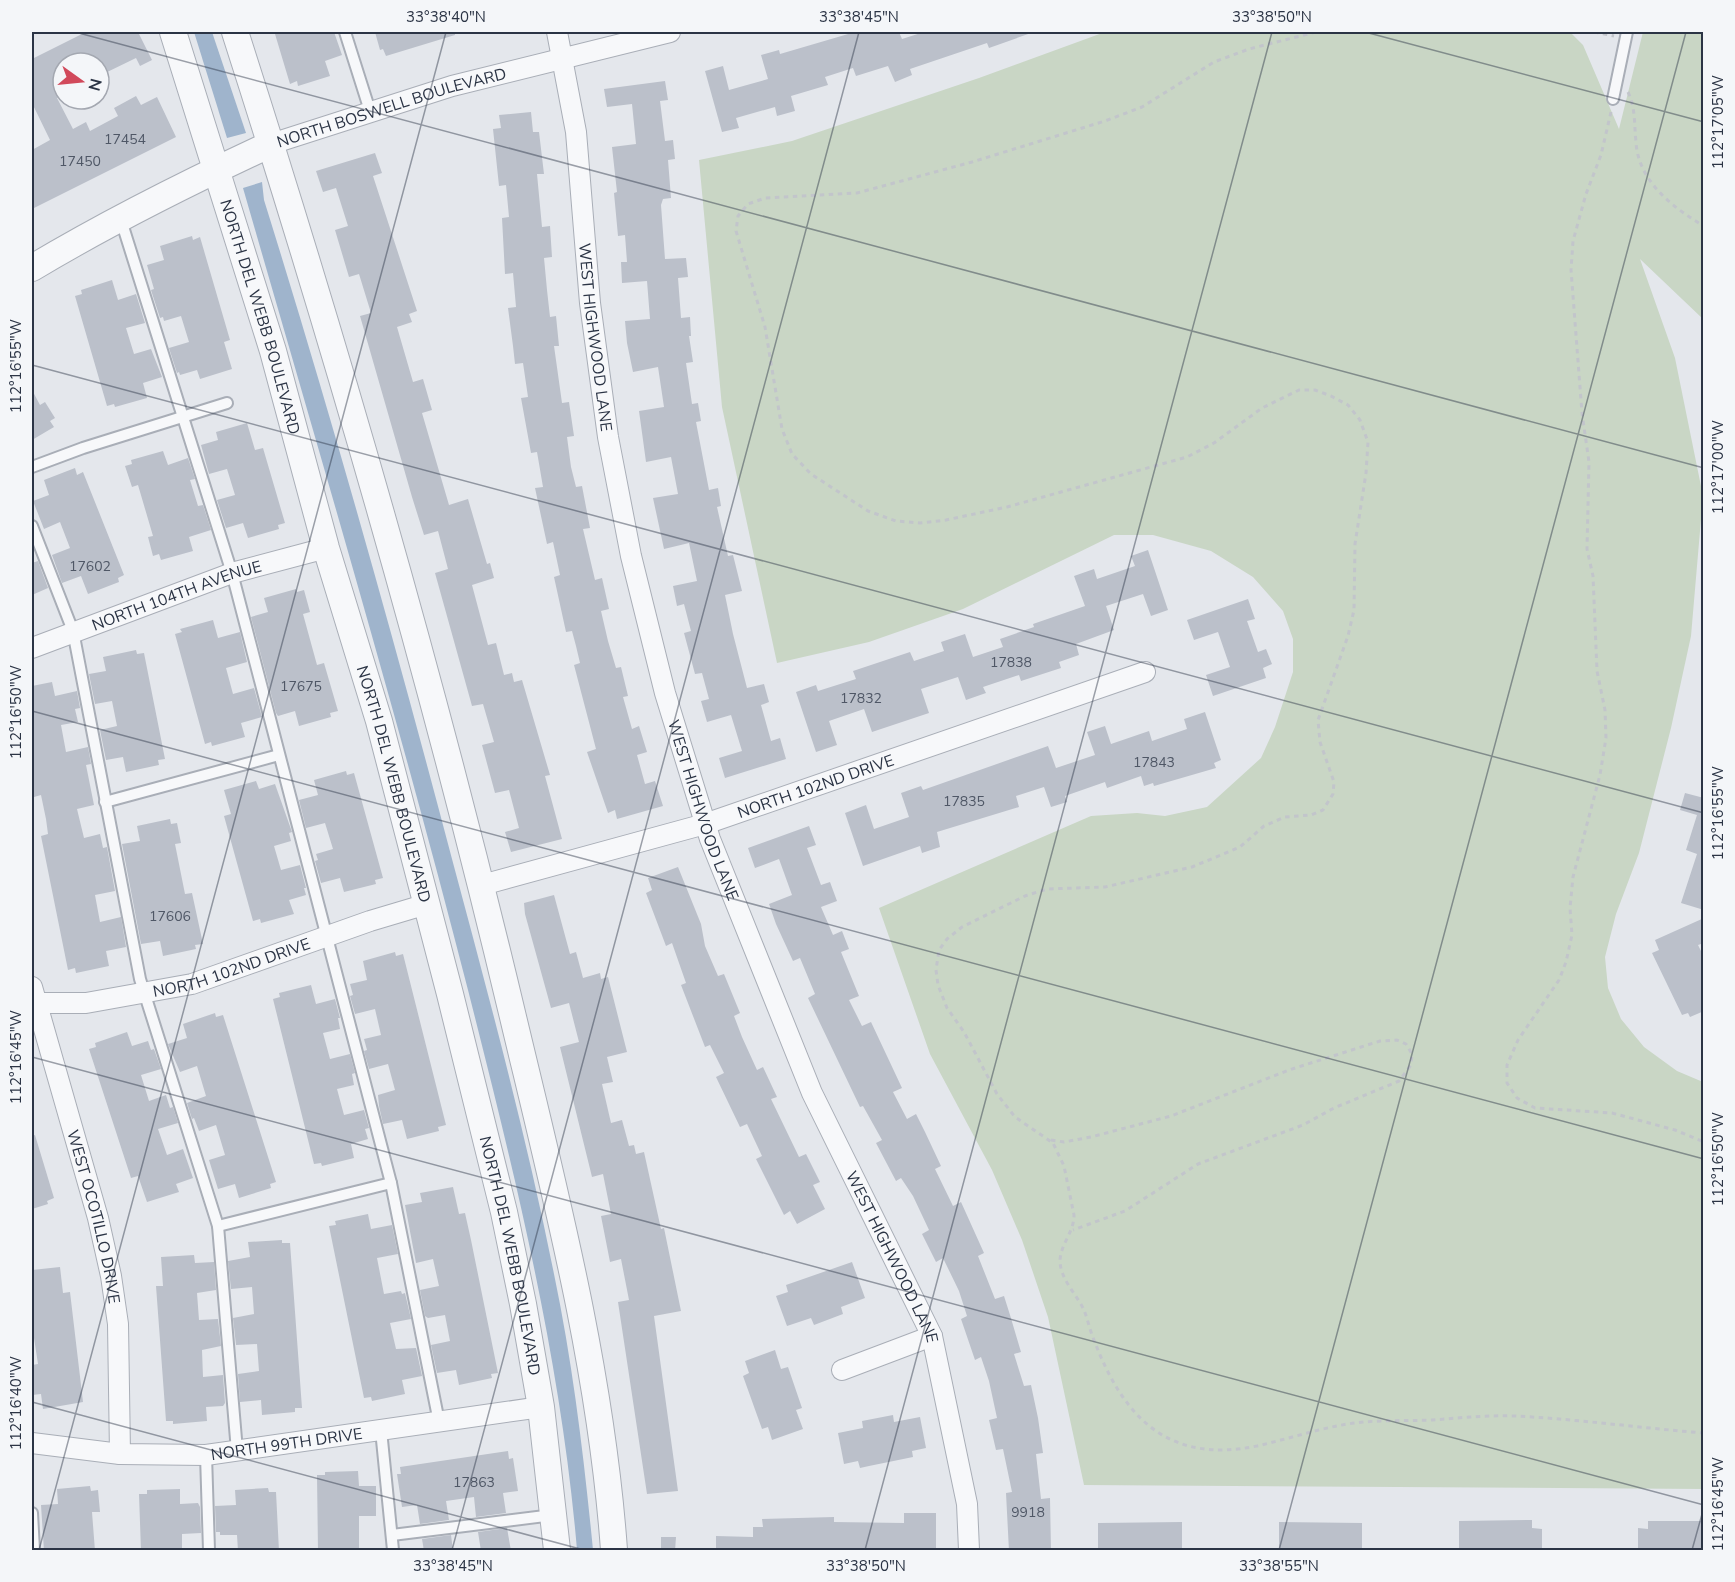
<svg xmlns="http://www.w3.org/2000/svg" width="1735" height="1582" font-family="'Nunito Sans',sans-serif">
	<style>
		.green { fill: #c9d6c5 }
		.water { fill: #9fb4cc }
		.building { fill: #bbc0ca }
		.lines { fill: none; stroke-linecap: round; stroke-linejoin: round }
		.service-casing { stroke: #a9aeb7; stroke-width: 14 }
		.minor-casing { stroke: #a9aeb7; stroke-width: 22 }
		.tertiary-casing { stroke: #a9aeb7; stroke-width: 28 }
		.path { stroke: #c2c5cb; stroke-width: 3; stroke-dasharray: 4.5 4.5; stroke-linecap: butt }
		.service { stroke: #f7f8fa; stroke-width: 10 }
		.minor { stroke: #f7f8fa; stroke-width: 20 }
		.tertiary { stroke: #f7f8fa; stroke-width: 26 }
		.ticks { fill: none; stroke: #2b3445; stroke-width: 1.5; stroke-opacity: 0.45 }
		.labels { text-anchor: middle; stroke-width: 4.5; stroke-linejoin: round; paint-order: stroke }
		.number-label { font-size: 14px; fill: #4f5766 }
		.street-label { font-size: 16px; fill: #2b3445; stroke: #f4f6f9 }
		.neatline { fill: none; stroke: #2b3445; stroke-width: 2 }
		.ticks-label { font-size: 15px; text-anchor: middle; fill: #2b3445 }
	</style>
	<rect width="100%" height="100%" fill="#e4e7ec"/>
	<path class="green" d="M1105,32H1570L1583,45L1619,129L1643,32H1703V319L1640,259L1675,358L1703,496L1691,636L1671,728L1639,853L1616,914L1605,957L1608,988L1621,1019L1644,1047L1677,1071L1703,1082V1489L1084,1485L1048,1317L1022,1240L992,1170L930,1054L879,908L1091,816L1137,813L1165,816L1207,807L1261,758L1275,727L1293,672V639L1283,611L1253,577L1211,551L1153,535H1114L963,609L869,642L777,663L722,407L699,160L792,141L979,78Z"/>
	<g class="water">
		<path d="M194,32H212L246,133L227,138Z"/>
		<path d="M262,182L264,200C332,418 394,639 452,859C489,997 526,1134 554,1274C573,1365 584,1458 593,1550H577C561,1360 515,1175 468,990C399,721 320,455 243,188Z"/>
	</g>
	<g class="building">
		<path d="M86,32H138L152,60L140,66L136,58L99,76V63H63V95L57,98L73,129L86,122L90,131L118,116L114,108L136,96L141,105L157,97L176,137L32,209V150L50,140L32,103L34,73L32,59Z"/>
		<path d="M284,32H334L342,55L325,61L330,76L298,86L297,81L290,84L275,34Z"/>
		<path d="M375,32H455V35L386,56L383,49L380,50Z"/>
		<path d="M855,32H899L902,39L924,32L1031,33L989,48L987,43L910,69L912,75L895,82L888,66L856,76L853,68L825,77L828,85L791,96L795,111L777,116L775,107L736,118L739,128L722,132L705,71L723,66L729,90L768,79L761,55L779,50L780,54Z"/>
		<path d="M665,81L668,100L660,101L665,141L673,140L675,159L668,160L671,198L663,199L661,205L665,259L686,258L688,277L678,278L681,318L690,317L691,336H689L693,362L686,363L692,404L698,403L701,421L696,422L709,490L718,488L721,506L717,507L728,556L733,555L742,591L725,595L733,634L747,688L764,684L769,702L761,705L771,741L780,738L786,759L725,778L719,758L742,751L731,715L707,722L701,701L709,699L702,673L695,674L684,633L691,631L684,604L677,606L673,586L697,581L689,543L664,549L653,498L678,494L671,457L646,462L643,440L639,411L664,407L658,367L633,372L627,343L625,321L650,319L647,281L622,283L621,262H627L625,235L618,236L614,193L617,192L612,147L636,144L632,104L607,107L604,89Z"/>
		<path d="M531,112L533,132H539L544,174H537L542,227L550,226L552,257L544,258L547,290L550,317L556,316L559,346H554L562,403L569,402L574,436L567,437L571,467L576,487L582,486L590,528L583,529L595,580L602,578L609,609L601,611L608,641L616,668L621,667L628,696L623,697L632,729L639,726L647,752L637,755L645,784L655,781L663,806L617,819L615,810L608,813L587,752L596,749L574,665L580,663L576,646L572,631L566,632L554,577L560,575L553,542L547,544L535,488L543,487L537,452L531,453L521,398L528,397L523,363L515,364L513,346L508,308L516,307L513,273L505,274L502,218L509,217L506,185L499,186L493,129L501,128L499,115Z"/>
		<path d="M375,153L382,173L373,176L417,311L409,314L412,322L397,327L413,382L423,379L432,410L422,413L449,505L468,499L487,564L490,563L494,578L472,585L488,645L496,643L504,675L512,673L514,682L522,680L550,775L545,776L562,839L511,852L505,832L519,828L509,790L495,793L482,745L494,742L483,704L472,706L435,573L448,569L438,531L424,535L412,497L360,316L371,313L359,274L349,277L335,230L348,226L336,188L323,192L316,171Z"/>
		<path d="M192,236L193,240L200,237L230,340L224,342L232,369L200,379L197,370L180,375L179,372L177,373L169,348L189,342L181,316L164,321L163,317L160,318L151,290L154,289L147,265L164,260L160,246Z"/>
		<path d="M112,280L118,300L136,294L145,323L126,328L134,354L151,349L162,377L143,383L147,398L115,407L114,404L107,406L75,296L82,294L81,290Z"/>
		<path d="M32,390L40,405L45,402L55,418L50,421L54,427L32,440Z"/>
		<path d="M247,423L255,450L263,448L285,523L278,525L279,529L248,538L243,523L226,528L217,500L235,495L227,469L209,474L201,445L218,440L216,432Z"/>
		<path d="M163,451L168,465L188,458L195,479L190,480L198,506L203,505L211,530L189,537L193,551L161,560L159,554L153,556L148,537L153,536L138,485L132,487L125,466L132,464L131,460Z"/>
		<path d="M75,468L77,475L83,472L124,575L118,578L119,582L88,594L81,576L62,583L52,555L70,548L60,522L44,529L33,501L49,495L44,480Z"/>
		<path d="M1148,550L1168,610L1151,616L1143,594L1106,606L1114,630L1076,644L1079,655L1059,662L1061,668L1021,681L1019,675L983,687L986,693L966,700L958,677L921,689L929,713L872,732L864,709L829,721L837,745L816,752L796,692L816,685L818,691L856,679L853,671L910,652L914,661L944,651L941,642L965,634L973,657L1003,647L1000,639L1034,627L1033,624L1085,606L1074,576L1094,569L1097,579L1135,566L1131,556Z"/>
		<path d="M38,561L48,588L32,595V563Z"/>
		<path d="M296,589L297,592L304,590L310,612L303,614L317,665L324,663L338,711L330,713L331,717L299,726L295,711L278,716L276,713L251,617L268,612L264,598Z"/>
		<path d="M1248,599L1255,619L1247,621L1258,652L1266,649L1272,664L1263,668L1266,678L1213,696L1206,675L1230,667L1218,632L1194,640L1187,620Z"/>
		<path d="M213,620L218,638L240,632L247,662L226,668L233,694L254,688L262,717L241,723L245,737L212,746L211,742L205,744L175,634L182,632L180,629Z"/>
		<path d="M136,650L137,654L144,653L165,759L158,760L159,765L126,772L123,757L106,760L100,730L117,726L112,701L95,704L89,674L106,671L103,657Z"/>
		<path d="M52,682L55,696L77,691L80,708L75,709L78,722L61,725L66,752L88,747L91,764L86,765L94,805L77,809L84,838L100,834L103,848L107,847L115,891L95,895L100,922L121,917L126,947L106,951L109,966L76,973L75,968L68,970L41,836L48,834L46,819L41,795L34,797L32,783V686Z"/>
		<path d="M1205,712L1221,760L1214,763L1216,768L1154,786L1153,783L1144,786L1141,776L1107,788L1105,782L1065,796L1067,802L1051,807L1044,787L1016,796L1019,807L937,832L940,847L922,853L920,846L863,866L845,813L866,805L874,829L909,817L901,793L921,786L923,790L1048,746L1056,768L1095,755L1087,732L1105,726L1111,744L1149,731L1152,741L1187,729L1184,719Z"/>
		<path d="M346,771L347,775L354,773L383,878L375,880L376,884L344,892L340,878L321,883L315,861L318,860L316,854L333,849L325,823L306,828L299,800L318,795L314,780Z"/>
		<path d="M256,781L259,789L275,784L292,832L289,833L291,841L274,846L281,870L300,865L306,888H304L306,895L289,900L294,914L261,923L260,919L253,921L224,816L231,814L224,790Z"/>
		<path d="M1685,793L1704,798V910L1681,903L1697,854L1686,850L1697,815L1680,810Z"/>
		<path d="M170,819L171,824L177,823L181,843L175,844L185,894L192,893L203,944L195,945L196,949L163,956L160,941L141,944L122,844L140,841L137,826Z"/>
		<path d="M809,826L816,845L807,848L821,885L830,882L837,901L821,907L833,935L842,931L849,949L841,952L859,996L849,1000L862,1026L871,1022L902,1088L893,1092L907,1119L916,1114L925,1132L941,1166L935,1169L953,1206L961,1202L984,1253L978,1256L995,1299L1004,1296L1010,1315L1021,1352L1014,1354L1024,1386L1031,1385L1038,1418L1043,1453L1036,1454L1041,1499L1050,1498L1051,1551H1009L1006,1493L1012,1492L1003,1449L996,1450L989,1420L997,1418L989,1381L981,1357L975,1360L961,1319L967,1316L959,1291L943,1258L936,1262L922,1234L929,1230L913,1196L901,1178L896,1181L876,1143L882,1140L863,1106L860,1107L808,998L815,994L800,958L793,961L776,924L769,904L792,895L779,859L755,868L748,848Z"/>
		<path d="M678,867L701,924L705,946L718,976L724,974L740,1013L734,1016L742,1037L757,1070L763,1067L777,1097L771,1099L799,1157L806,1154L820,1182L813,1185L825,1209L797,1224L790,1211L784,1215L756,1159L762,1156L747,1124L740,1127L716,1077L724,1073L710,1045L705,1047L681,985L686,983L672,943L666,946L646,893L652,890L648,878Z"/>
		<path d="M554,895L570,954L576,952L583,978L600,973L601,979L608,977L627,1052L607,1057L613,1082L602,1084L611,1123L622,1120L629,1146L634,1145L636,1154L644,1152L661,1229L664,1228L681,1311L654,1316L678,1491L647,1494L618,1302L629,1300L621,1259L610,1262L601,1216L611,1214L603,1174L592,1177L560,1047L579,1042L569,1003L551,1008L525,914L524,903Z"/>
		<path d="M1704,918V943L1698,945L1704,957V1011L1690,1017L1688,1013L1682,1015L1652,953L1659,950L1655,940Z"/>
		<path d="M395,952L396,956L403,954L446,1125L438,1127L439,1131L407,1139L402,1120L383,1124L379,1106L378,1095L395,1090L388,1064L369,1069L364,1051L367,1050L364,1039L381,1035L375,1009L355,1014L350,996L353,995L350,984L367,980L363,961Z"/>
		<path d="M311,985L316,1004L335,999L340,1018H338L340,1029L323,1033L330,1059L350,1054L355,1073L352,1074L354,1085L337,1089L344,1115L364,1110L369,1128L365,1129L368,1139L351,1144L354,1158L322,1166L321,1163L314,1164L273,999L280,997L279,993Z"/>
		<path d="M215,1013L216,1017L223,1015L276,1182L270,1184L271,1188L239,1198L235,1184L218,1189L209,1160L225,1155L216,1125L199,1131L194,1118L192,1119L187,1103L206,1096L197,1066L180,1072L168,1044L187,1038L183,1024Z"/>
		<path d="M127,1032L132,1046L148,1041L151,1050L154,1049L161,1069L141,1075L149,1101L166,1095L170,1108L173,1107L178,1123L158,1129L167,1155L183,1149L193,1178L176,1184L179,1192L147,1202L138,1176L131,1178L89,1049L96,1047L95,1043Z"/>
		<path d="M35,1135L54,1198L47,1201L48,1204L32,1209V1136Z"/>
		<path d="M453,1187L459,1214L465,1213L471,1240L498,1373L491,1374L492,1378L459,1385L456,1370L437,1373L431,1345L450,1341L445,1315L428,1318L425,1316L420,1290L439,1286L433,1259L416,1263L405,1205L422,1202L420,1193Z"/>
		<path d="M368,1214L371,1229L392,1225L398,1254L377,1258L384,1294L401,1291L402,1294L405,1293L411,1319L390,1323L396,1349L416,1348L422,1376L402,1380L405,1394L372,1401L371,1397L364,1398L329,1226L336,1225L335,1221Z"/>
		<path d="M282,1240V1243H290L302,1408H295V1412L262,1415L261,1400L240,1402L238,1374L259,1371L257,1344L236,1345L233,1318L254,1314L252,1287L231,1289L228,1261L250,1257L248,1242Z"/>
		<path d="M194,1255L195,1263L214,1262L216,1290L197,1293L199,1320L218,1319L221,1346L202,1350L203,1377L223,1375L225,1403L223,1406L206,1407L207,1421L173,1424V1421H166L156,1286H163L161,1257Z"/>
		<path d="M852,1262L865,1298L841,1307L843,1314L814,1325L811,1318L787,1326L776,1296L788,1292L786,1285Z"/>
		<path d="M60,1267L63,1293L70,1292L83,1402L43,1409L41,1394L32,1395V1365L38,1364L34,1338H32V1270Z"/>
		<path d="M775,1350L781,1369L788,1367L802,1408L796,1410L803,1429L772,1440L768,1427L762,1429L743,1376L749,1373L745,1361Z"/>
		<path d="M893,1415L894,1422L920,1417L926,1448L912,1451L913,1457L869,1466L860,1468L858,1461L844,1464L838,1433L863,1428L862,1421Z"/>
		<path d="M508,1451L509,1459L513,1458L518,1491L503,1493L506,1513L476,1517L474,1497L446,1501L449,1520L420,1524L417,1505L402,1507L397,1474H401L400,1467Z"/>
		<path d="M358,1471L359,1486H376V1516H359V1551H318L317,1475H325V1472Z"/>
		<path d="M90,1486L91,1491L98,1490L100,1512H92L95,1551H44L41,1505L58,1504L57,1489Z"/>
		<path d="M268,1488L269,1492H276L279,1551H238L237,1535H220V1532H216L215,1506L236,1505L235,1490Z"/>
		<path d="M180,1489V1504L198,1503L200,1507L201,1533L182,1534V1551H141L139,1494H147V1490Z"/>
		<path d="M904,1513H936V1551H716V1536L753,1537V1527H763L762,1519L834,1517V1522L904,1523Z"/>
		<path d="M1532,1520V1528L1542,1529V1551H1459V1521Z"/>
		<path d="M1648,1521H1704V1551H1638V1528L1648,1529Z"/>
		<path d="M1182,1522V1551H1098V1523Z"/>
		<path d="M1279,1522L1362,1523V1551H1279Z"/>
		<path d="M507,1528L511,1551H481L478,1532Z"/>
		<path d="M451,1535L453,1551H424L422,1539Z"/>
		<path d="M661,1537H676L675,1551H661Z"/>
	</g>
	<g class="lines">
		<defs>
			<g id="service">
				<path d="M345,32L370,111"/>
				<path d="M1613,99L1627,32"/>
				<path d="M120,217L232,573L391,1183L439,1422"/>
				<path d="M32,467L83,448L227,403"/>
				<path d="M32,526L73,631L140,979L218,1226L237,1451"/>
				<path d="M105,802L279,755"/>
				<path d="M218,1226L391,1183"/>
				<path d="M381,1430L393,1550"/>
				<path d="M206,1455L209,1550"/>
				<path d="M32,1513L34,1550"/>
				<path d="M392,1535L553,1515"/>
			</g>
			<g id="minor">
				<path id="s1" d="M557,32L576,132L590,303L608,437L631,556L665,693L710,839L812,1093L932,1336L967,1504L969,1550"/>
				<path id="s2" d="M271,144L452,86L670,32"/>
				<path id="s3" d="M32,648L232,573L326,548"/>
				<path id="s4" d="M482,885L705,824L1145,672"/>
				<path id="s5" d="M32,987L98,1218L111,1276L118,1324L120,1454"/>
				<path id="s6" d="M32,1003H86L192,984L370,921L427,904"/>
				<path d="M842,1370L932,1336"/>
				<path id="s7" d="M32,1443L120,1454L206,1455L541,1407"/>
			</g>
			<g id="tertiary">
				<path id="s8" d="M173,32L273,351L326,548L379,721L450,994L504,1212L523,1304L541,1407L557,1550"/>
				<path d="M235,32C339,356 434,685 513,1017C555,1193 601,1369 614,1550"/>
				<path d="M32,268C109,222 189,182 271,144"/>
			</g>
		</defs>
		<use href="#service" class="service-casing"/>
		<use href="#minor" class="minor-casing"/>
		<use href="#tertiary" class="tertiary-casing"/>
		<g class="path">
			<path d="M1316,32L1249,49L1214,62L1142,107L1105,121L972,162L857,193L765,198L748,204L738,216L736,231L765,327L782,429L792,454L811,474L868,511L896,521L920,523L946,520L1007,507L1187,457L1214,443L1262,408L1299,390H1315L1331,396L1348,405L1360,420L1368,442L1366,473L1355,544L1354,610L1348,636L1318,720L1320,742L1334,782L1333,794L1323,810L1311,815L1285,817L1264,826L1240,847L1192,867L1105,887L1047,889L1025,896L962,927L947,939L939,950L936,970L938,985L947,1008L964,1032L997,1094L1015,1117L1053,1143L1064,1166L1074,1215C1074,1233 1060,1244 1060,1262C1061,1280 1077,1295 1084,1310C1088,1320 1090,1331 1094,1340C1124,1419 1169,1464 1257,1446C1293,1438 1328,1425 1364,1422C1386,1420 1409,1421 1432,1420C1459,1418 1486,1415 1514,1416C1577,1419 1640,1428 1704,1433"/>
			<path d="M1594,32L1614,36"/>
			<path d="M1628,92C1636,109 1634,125 1636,142C1638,181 1673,208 1704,226"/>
			<path d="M1611,112L1601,155L1586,194L1573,241L1571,270L1582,413L1589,462L1587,549L1593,576L1597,671L1605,710L1606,738L1600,775L1573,877L1570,908L1572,935L1566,962L1559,980L1518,1040L1507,1065V1083L1517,1098L1535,1108L1612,1113L1675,1130L1704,1142"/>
			<path d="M1051,1140L1064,1142L1091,1137L1171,1116L1289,1070L1380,1041L1397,1040L1406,1044L1412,1054L1411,1065L1399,1081L1334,1108L1303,1125L1198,1164L1125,1211L1073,1230"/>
		</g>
		<use href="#service" class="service"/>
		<use href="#minor" class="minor"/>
		<use href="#tertiary" class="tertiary"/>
	</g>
	<path class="ticks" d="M75,32L1704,468M1365,32L1704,122M32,36L33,32M32,365L1704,813M32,711L1704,1159M32,1057L1704,1505M32,1402L584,1550M39,1550L446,32M452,1550L859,32M865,1550L1272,32M1279,1550L1686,32M1692,1550L1704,1507"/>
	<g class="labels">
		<g class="number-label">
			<text x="125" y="144">17454</text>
			<text x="80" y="166">17450</text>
			<text x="90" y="571">17602</text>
			<text x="1011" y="667">17838</text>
			<text x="301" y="691">17675</text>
			<text x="861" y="703">17832</text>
			<text x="1154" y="767">17843</text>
			<text x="964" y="806">17835</text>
			<text x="170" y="921">17606</text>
			<text x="474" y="1487">17863</text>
			<text x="1028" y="1517">9918</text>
		</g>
		<g class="street-label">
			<text dy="6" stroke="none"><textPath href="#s2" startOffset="126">NORTH BOSWELL BOULEVARD</textPath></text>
			<text dy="6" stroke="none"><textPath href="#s8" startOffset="298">NORTH DEL WEBB BOULEVARD</textPath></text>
			<text dy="6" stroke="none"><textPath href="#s1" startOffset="308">WEST HIGHWOOD LANE</textPath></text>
			<text dy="6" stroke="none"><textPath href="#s3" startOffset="154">NORTH 104TH AVENUE</textPath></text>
			<text dy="6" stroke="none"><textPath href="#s8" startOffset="784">NORTH DEL WEBB BOULEVARD</textPath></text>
			<text dy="6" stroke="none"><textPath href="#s4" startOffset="348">NORTH 102ND DRIVE</textPath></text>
			<text dy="6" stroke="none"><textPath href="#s1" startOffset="794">WEST HIGHWOOD LANE</textPath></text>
			<text dy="6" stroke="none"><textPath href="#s6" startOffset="204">NORTH 102ND DRIVE</textPath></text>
			<text dy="6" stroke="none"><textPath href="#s5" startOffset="238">WEST OCOTILLO DRIVE</textPath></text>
			<text dy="6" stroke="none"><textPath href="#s8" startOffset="1270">NORTH DEL WEBB BOULEVARD</textPath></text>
			<text dy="6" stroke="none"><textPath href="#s1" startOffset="1280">WEST HIGHWOOD LANE</textPath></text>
			<text dy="6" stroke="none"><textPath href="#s7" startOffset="256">NORTH 99TH DRIVE</textPath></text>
		</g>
	</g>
	<rect width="1735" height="1582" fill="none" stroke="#f4f6f9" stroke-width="66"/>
	<g transform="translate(81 81) rotate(105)"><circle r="28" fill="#f4f6f9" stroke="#a4a8b1" stroke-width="1.5"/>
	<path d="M0-4.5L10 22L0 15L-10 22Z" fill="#d1495b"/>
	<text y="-9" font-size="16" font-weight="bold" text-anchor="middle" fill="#2b3445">N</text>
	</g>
	<rect x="33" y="33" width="1669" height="1516" class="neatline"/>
	<g class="ticks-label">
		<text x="446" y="22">33°38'40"N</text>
		<text x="859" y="22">33°38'45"N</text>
		<text x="1272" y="22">33°38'50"N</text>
		<text transform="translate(1718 122) rotate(-90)" y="5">112°17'05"W</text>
		<text transform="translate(16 366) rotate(-90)" y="5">112°16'55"W</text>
		<text transform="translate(1718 467) rotate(-90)" y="5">112°17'00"W</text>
		<text transform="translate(16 712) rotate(-90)" y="5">112°16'50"W</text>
		<text transform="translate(1718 813) rotate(-90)" y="5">112°16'55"W</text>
		<text transform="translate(16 1057) rotate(-90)" y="5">112°16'45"W</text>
		<text transform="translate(1718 1159) rotate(-90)" y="5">112°16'50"W</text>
		<text transform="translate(16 1403) rotate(-90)" y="5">112°16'40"W</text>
		<text transform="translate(1718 1504) rotate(-90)" y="5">112°16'45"W</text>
		<text x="453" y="1571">33°38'45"N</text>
		<text x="866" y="1571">33°38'50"N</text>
		<text x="1279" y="1571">33°38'55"N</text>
	</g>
</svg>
